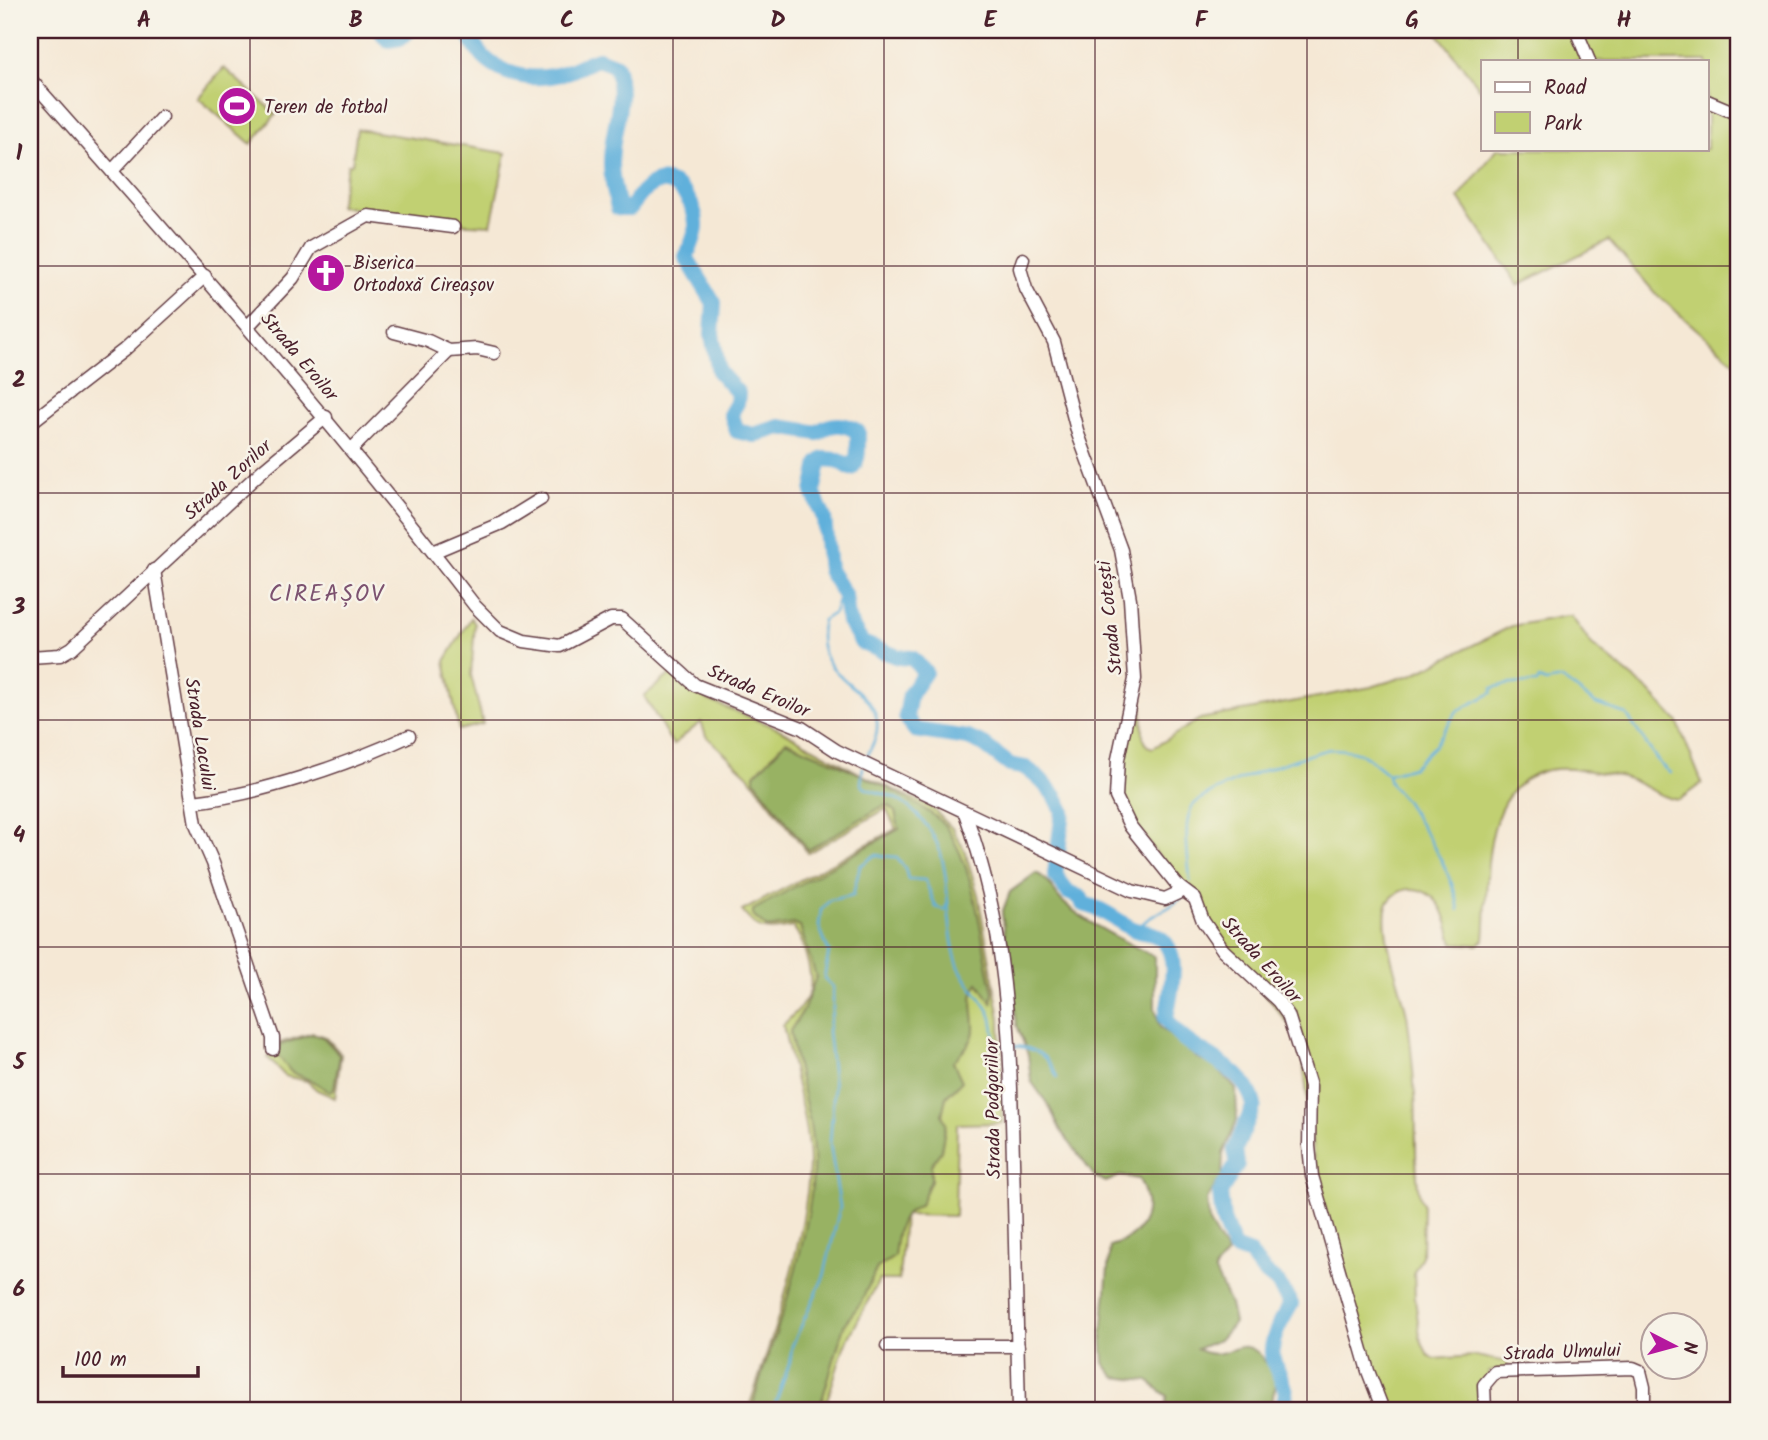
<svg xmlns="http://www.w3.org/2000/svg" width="1768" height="1440" font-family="Kalam,sans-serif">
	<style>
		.green { fill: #c1d072; stroke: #86784e; stroke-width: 2 }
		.forest { fill: #98b264; stroke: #716848; stroke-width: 2 }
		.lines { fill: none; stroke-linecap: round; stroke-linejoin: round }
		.stream { stroke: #61b0db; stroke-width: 2.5 }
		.river { stroke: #61b0db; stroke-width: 16 }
		.minor-casing { stroke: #643d44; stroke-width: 15 }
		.minor { stroke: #fff; stroke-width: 12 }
		.grid { fill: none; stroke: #4a1f2b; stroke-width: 2; stroke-opacity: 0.55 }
		.labels { text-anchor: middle; stroke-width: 5; stroke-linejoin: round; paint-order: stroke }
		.poi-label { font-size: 19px; fill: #4a1f2b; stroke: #f7f3e8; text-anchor: start }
		.street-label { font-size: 19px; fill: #4a1f2b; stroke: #f7f3e8 }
		.quarter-label { font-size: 23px; letter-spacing: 2px; fill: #7c5270; stroke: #f7f3e8 }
		.neatline { fill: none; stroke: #4a1f2b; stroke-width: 2.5 }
		.grid-label { font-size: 23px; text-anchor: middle; font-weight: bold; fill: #4a1f2b }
	</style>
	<rect width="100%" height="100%" fill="#f7f3e8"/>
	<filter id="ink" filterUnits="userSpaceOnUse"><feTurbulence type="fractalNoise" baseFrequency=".0143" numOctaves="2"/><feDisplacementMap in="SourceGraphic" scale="14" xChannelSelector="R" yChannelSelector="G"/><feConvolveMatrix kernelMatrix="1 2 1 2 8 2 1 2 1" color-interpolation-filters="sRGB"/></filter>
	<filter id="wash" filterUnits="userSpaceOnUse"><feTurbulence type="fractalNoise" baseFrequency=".00686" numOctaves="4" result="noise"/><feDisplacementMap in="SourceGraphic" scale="28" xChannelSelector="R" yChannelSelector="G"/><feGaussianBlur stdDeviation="1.57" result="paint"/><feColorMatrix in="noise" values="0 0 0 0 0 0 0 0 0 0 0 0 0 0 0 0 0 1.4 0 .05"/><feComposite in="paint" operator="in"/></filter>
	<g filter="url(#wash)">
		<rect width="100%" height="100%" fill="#f5e8d5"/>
		<g class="green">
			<path d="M1435,30H1738V365L1655,293L1609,240L1518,285L1459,198L1497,149H1707V61H1483V93Z"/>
			<path d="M224,68L276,114L251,144L198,98Z"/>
			<path d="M357,129L506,153L491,225L449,223L339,206L348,164H352Z"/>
			<path d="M1566,616H1571L1592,645L1648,690L1677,721L1702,783L1679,800C1657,798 1640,780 1619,776C1596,772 1558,763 1535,774C1478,800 1489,889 1484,940L1478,945L1453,943C1450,932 1447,919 1442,909C1429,887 1402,880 1387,904C1379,933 1401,985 1407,1015C1411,1042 1413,1069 1415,1096C1417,1116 1413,1193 1423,1203L1422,1256L1414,1272L1415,1298L1420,1337L1427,1354L1434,1359L1475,1356L1508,1362L1507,1368L1489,1372L1482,1410H1387L1367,1359L1315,1171L1301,1040L1137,828L1121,798L1120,779L1136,697L1142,700L1143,737L1147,746L1153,748L1200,719L1371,687L1414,674L1512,626Z"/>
			<path d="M471,618L475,624L471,675L483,724L459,730L445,661Z"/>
			<path d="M672,673L708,700L781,730L866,777L930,806L952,828L965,851L978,895L1000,1018L1002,1123L957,1124L955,1216L904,1215L899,1280H879L844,1347L824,1410H748C771,1342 807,1237 809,1167C810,1129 791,1064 783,1025C793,1015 806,1004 810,990C813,974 803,938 793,927C765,931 760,934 742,911L896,829L886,809L808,853L749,776L706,736L701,722L673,745L644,696Z"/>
			<path d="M313,1033L326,1037L341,1054L335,1098L317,1090L307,1081L285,1076L268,1058L279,1043Z"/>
		</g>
		<g class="forest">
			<path d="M786,741C819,755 928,802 946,827C978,874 980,939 993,992L992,1003L978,983C967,997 975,1013 974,1030C974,1042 960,1054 953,1062L962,1081L946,1097L942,1115L946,1123L941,1151L931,1165V1180L920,1205C896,1215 897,1234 894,1257L877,1268L860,1304L845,1323L819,1410H752C758,1381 770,1352 779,1324C795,1276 810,1223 813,1173C816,1125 797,1078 790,1031L804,1009L816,977L800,927L793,924L767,928L753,916V910L899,829L895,812L890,806H883L808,850L755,780V774Z"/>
			<path d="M1036,873C1051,880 1051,889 1061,900C1082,921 1129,944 1155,957V1008L1160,1027L1197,1058L1216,1067L1236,1089L1237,1120L1223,1154L1222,1176L1207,1199L1209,1223L1227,1254L1214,1270L1230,1304L1234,1323L1219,1340L1197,1349C1234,1369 1244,1314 1277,1382L1271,1402L1262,1410H1166L1167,1396L1148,1381L1115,1377L1104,1363L1102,1334L1110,1246C1145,1236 1155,1211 1139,1179L1120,1176L1106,1182L1095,1177L1061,1131L1049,1106L1031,1081L1028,1055L1017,1025L1002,913L1010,892Z"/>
			<path d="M312,1034L323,1037L340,1055L334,1088L330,1092L314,1082L291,1072L277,1054L280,1045Z"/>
		</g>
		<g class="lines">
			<g class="stream">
				<path d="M841,591L834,613L823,620C808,684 882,683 877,730C876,741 869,751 865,761"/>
				<path d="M863,767L861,784L865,788C876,793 890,794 900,801C962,842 939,898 956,959C962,980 980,994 990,1013C995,1024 993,1033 996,1044L1005,1046"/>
				<path d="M1388,775C1390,788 1399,792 1406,802C1426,835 1453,871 1459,910"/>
				<path d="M1190,881C1189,862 1182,824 1192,807C1203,789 1309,753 1331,749C1338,749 1346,750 1353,751C1367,754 1376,766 1388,774L1413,767L1435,745L1457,711L1492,693L1493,688C1505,683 1524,683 1537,683L1539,679L1546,682L1562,679L1596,704L1626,714L1660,764L1670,773"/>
				<path d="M1136,931C1148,913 1169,912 1183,896"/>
				<path d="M1012,1046C1036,1047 1047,1055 1057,1077"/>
				<path d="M773,1410L790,1362L792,1346L824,1276L840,1207L830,1144L834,1087L828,1031L833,1007V987L824,978L829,952L819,926L821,910L830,900L853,895L860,866L875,855L896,857L905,868L908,879L925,880L936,907L945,910L947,904"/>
			</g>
			<g class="river">
				<path d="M380,30L388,40L400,38L410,30"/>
				<path d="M468,30C480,72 527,86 567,72C578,68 587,62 598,59L616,66C627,104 611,128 611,164C611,178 615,193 618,208H630C637,199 646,185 658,182C680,177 697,207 696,226C696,236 690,248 686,257L714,303L712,334L719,372L738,393L737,403L731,413L737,431L754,435L780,427L818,433C830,422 845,423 858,432C857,445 861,458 851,468L837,460L824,459L819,463L813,492L824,518L829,570L845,596L848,620L862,643L898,657L912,658L925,672L910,694L906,717L915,730L968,738L984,745L1010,765L1026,768L1040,779L1056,797L1063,811L1055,875L1068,892L1081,898L1083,904C1102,908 1114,919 1131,928C1139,933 1149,931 1157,936C1183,950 1170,995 1166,1018C1187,1056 1244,1060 1254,1105L1235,1150L1237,1164L1220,1193L1223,1220L1234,1248L1250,1254L1263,1271L1277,1282L1291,1304C1283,1318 1273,1334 1272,1350C1270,1372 1300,1390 1277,1410"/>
			</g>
		</g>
	</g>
	<g filter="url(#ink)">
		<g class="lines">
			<defs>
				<g id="minor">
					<path d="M1576,30L1589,61"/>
					<path d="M30,79C183,251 334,423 475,606L500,631L524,641L560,646L611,619H622L695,685L802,728L837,751L1132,891L1165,899L1178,893L1179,887"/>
					<path d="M1707,101L1738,114"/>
					<path d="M112,171L162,117"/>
					<path d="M1023,259L1020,268L1026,289L1054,342L1078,434L1121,550L1130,599L1135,679L1118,759L1116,797L1130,826L1179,887L1195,899L1203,921L1223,950L1278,1001L1288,1015L1310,1086L1309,1146L1312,1176L1368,1371L1383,1410"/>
					<path d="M249,325L293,278L311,248L368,216L453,227"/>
					<path d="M394,332L428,341L449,351L477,349L494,353"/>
					<path d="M30,423L124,350L205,276"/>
					<path d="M352,449L449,351"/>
					<path d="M433,552L502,523L541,499"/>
					<path d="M154,570L196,824L213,863L273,1038V1049"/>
					<path d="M30,657L60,655L72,648L264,469L326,417"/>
					<path d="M193,802C261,794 347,765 409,736"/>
					<path d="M965,813C1008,930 1010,1037 1013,1160C1015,1243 1017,1327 1019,1410"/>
					<path d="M887,1346H1018"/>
					<path d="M1485,1410L1484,1385L1495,1372L1633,1368L1640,1371L1644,1387V1410"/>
				</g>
			</defs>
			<use href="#minor" class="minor-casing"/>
			<use href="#minor" class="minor"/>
		</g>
	</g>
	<path class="grid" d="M250,30V1410M461,30V1410M673,30V1410M884,30V1410M1095,30V1410M1307,30V1410M1518,30V61M1518,149V1410M30,266H1738M30,493H1738M30,720H1738M30,947H1738M30,1174H1738"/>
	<defs>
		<symbol id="stadium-disc" viewBox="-11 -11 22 22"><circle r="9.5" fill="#b5179e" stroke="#f7f3e8"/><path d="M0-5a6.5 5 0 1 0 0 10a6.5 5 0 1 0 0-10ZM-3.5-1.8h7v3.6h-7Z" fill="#fff"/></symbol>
		<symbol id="church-disc" viewBox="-11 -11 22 22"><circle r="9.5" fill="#b5179e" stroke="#f7f3e8"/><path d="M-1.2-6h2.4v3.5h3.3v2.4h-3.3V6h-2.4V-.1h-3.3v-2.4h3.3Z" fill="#fff"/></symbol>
	</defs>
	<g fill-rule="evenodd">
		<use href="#stadium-disc" x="215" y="84" width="44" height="44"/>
		<use href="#church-disc" x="304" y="251" width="44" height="44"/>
	</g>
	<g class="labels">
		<g class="poi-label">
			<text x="264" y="113">Teren de fotbal</text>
			<text x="353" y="269">Biserica<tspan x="353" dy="22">Ortodoxă Cireașov</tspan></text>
		</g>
		<g class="street-label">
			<text transform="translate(300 356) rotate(50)" y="7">Strada Eroilor</text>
			<text transform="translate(227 479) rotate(-42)" y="7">Strada Zorilor</text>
			<text transform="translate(1109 618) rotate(-96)" y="7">Strada Cotești</text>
			<text transform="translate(759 690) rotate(23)" y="7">Strada Eroilor</text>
			<text transform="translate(201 734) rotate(81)" y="7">Strada Lacului</text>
			<text transform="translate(1262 959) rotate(48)" y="7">Strada Eroilor</text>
			<text transform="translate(992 1109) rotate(-91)" y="7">Strada Podgoriilor</text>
			<text transform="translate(1562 1351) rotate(-2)" y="7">Strada Ulmului</text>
		</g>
		<g class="quarter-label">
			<text x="327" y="601">CIREAȘOV</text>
		</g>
	</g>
	<rect width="1768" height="1440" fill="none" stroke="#f7f3e8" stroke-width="77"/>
	<rect x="1481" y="60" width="228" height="91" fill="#f7f3e8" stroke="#b29e9c" stroke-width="2"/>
	<rect x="1495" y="82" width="35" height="10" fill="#ffffff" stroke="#b29e9c" stroke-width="2"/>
	<text x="1544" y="94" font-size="21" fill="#4a1f2b">Road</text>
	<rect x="1495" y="112" width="35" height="21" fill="#c1d072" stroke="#b29e9c" stroke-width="2"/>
	<text x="1544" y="130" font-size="21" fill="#4a1f2b">Park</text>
	<g transform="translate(1674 1346) rotate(96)"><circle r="33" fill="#f7f3e8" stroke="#b29e9c" stroke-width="2"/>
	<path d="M0-5L12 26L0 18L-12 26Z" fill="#b5179e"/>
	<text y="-10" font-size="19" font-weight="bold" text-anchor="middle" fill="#4a1f2b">N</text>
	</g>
	<path d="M63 1366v10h135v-10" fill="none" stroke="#4a1f2b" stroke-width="3.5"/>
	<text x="74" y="1366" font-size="21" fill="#4a1f2b" stroke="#f7f3e8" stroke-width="5" paint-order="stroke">100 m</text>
	<rect x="38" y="38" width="1692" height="1364" class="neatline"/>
	<g class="grid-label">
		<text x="144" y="27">A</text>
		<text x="356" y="27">B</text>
		<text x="567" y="27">C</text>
		<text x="778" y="27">D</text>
		<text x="990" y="27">E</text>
		<text x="1201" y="27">F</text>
		<text x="1412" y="27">G</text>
		<text x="1624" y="27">H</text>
		<text x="19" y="160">1</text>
		<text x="19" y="387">2</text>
		<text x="19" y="614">3</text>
		<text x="19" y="842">4</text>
		<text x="19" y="1069">5</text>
		<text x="19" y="1296">6</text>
	</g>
</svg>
